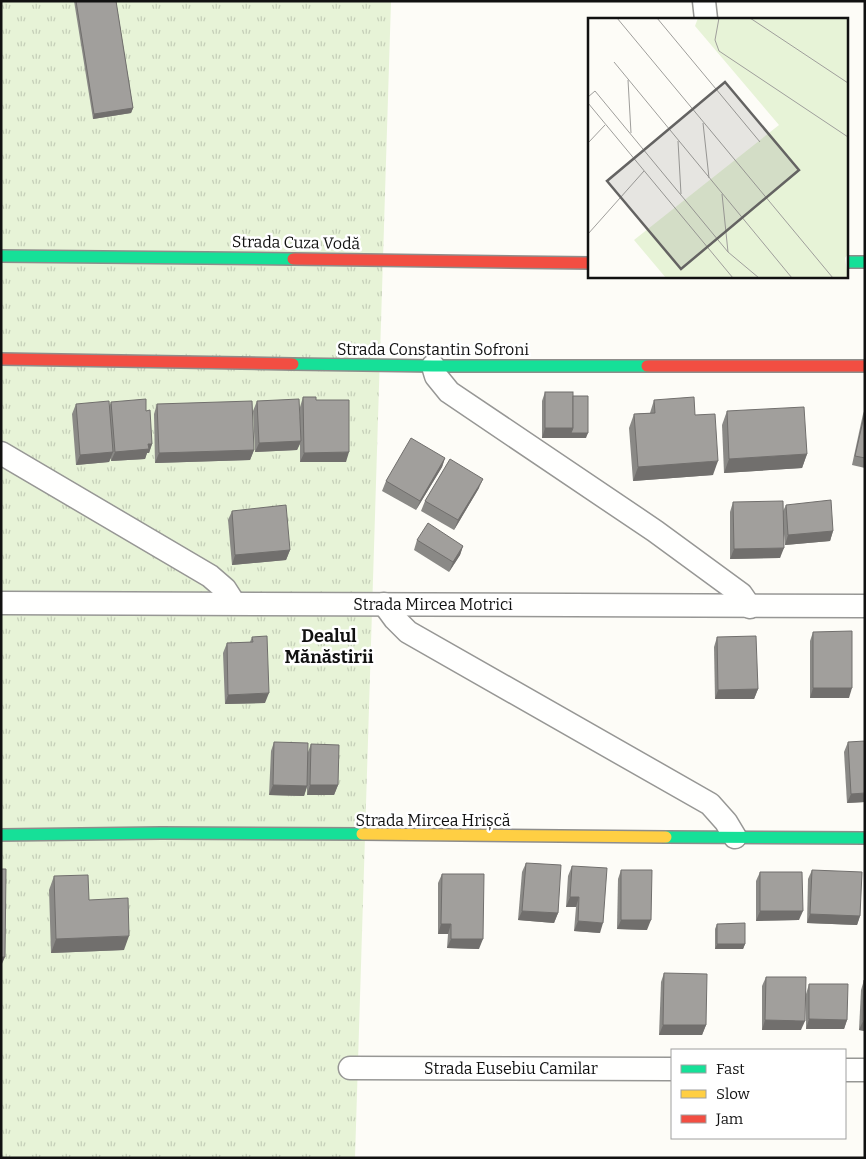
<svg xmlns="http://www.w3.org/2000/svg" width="866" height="1159" font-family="Bitter,serif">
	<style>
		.grass { fill: url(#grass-tufts) }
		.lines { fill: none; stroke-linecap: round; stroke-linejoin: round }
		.street-casing { stroke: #979795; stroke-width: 25 }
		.fast-casing { stroke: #8e8d8b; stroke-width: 14 }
		.slow-casing { stroke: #8e8d8b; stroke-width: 14 }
		.jam-casing { stroke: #8e8d8b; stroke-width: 14 }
		.street { stroke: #fffffe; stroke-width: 22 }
		.fast { stroke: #16e098; stroke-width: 11 }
		.slow { stroke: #ffcf43; stroke-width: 11 }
		.jam { stroke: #f24e42; stroke-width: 11 }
		.wall { fill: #8a8986 }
		.shaded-wall { fill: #716f6d }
		.building { fill: #a19f9c; stroke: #716f6d }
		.labels { text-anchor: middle; stroke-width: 5; stroke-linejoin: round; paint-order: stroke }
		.street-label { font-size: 16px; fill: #111; stroke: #fff }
		.neighbourhood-label { font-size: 18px; font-weight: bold; fill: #111; stroke: #fff }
		.inset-road { fill: none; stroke: #9f9e9b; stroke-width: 1 }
		.view { fill: #646362; fill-opacity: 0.15; stroke: #646362; stroke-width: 2.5 }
		.inset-edge { fill: none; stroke: #111; stroke-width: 2.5 }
	</style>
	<defs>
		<pattern id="grass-tufts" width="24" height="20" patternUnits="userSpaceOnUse" patternTransform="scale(1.25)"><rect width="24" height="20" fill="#e7f3d7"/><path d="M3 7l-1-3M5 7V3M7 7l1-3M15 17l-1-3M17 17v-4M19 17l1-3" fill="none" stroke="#c5cfb8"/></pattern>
	</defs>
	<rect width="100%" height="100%" fill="#fdfcf7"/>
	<path class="grass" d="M1,1H391L355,1158H1Z"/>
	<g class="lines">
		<defs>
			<g id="street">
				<path d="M704,1L706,19"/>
				<path d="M433,366L436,376L449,392L655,531L741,594L750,607"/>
				<path d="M1,453L210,576L225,589L234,603"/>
				<path d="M1,603L865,606"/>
				<path d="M384,604L395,619L408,632L710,804L726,822L735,837"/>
				<path d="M350,1068L672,1069"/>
				<path d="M845,1070H865"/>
			</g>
			<g id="fast">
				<path d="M1,256L293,259"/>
				<path d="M847,262H865"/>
				<path d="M293,364L433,366H647"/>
				<path d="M1,835L161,833L362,834"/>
				<path d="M666,837L865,838"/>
			</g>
			<path id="slow" d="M362,834L666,837"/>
			<g id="jam">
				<path d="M293,259L590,263"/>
				<path d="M1,359L293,364"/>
				<path d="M647,366H865"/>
			</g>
		</defs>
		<use href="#street" class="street-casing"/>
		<use href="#fast" class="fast-casing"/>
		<use href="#slow" class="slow-casing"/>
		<use href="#jam" class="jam-casing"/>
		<use href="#street" class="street"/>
		<use href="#fast" class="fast"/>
		<use href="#slow" class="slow"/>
		<use href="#jam" class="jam"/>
	</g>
	<g class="wall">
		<path d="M74,1H116L133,108L131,113L93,119Z"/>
		<path d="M545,392L573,396L586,438H542V401Z"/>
		<path d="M303,397L316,400L346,462H300V444L297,450L255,452L253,411L257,401L300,417V407Z"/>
		<path d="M654,400L695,415L713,475L633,481L629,428L634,414L650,413Z"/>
		<path d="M111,402L146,411L152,444L149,453H147L145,459L111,461V458L109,462L76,465L72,414L76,404L109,407Z"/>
		<path d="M157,404L254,450L250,460L155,463L154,414Z"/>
		<path d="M865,409V468L852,465L863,414Z"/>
		<path d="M727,411L807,454L802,468L724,473L722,425Z"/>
		<path d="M445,458L442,467L416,510L382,491L386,481Z"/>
		<path d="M479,488L454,530L421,511L425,501Z"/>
		<path d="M733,502L783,511L786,505L833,531L830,541L785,545L784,534L780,558L730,559V512Z"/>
		<path d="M232,511L290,550L286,560L232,565L228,520Z"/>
		<path d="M417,540L463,546L460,555L449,572L414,550Z"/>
		<path d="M813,632L849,698H810V641Z"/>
		<path d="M252,637L265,703L225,704L223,653L227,643L250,642Z"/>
		<path d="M717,637L758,689L754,699H715L714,647Z"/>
		<path d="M274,742L308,752L311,744L338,785L334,795H307V787L304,796L269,795L271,751Z"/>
		<path d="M848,742L865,802L847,803L844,752Z"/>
		<path d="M526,863L558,913L554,923L518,920L522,872Z"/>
		<path d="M572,866L600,933L574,931L576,907H566L568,876Z"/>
		<path d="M621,870L647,930L617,929L618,879Z"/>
		<path d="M812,870L860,916L857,925L807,923L808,879Z"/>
		<path d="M760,872L799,920L756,921V881Z"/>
		<path d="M442,874L479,949L447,948L448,934H438V883Z"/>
		<path d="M54,876L89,900L124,950L51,953L49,890Z"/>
		<path d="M717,924L745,944L743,949H715V929Z"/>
		<path d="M664,973L706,1025L702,1035H659L661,982Z"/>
		<path d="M766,977L801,1030H762V986Z"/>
		<path d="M864,980L865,1031L859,1030L861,990Z"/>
		<path d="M809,984L847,1020L844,1029H806V994Z"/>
	</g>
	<g class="shaded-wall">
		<path d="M133,108L131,113L93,119L94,114Z"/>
		<path d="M545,428H573L588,433L586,438H542Z"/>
		<path d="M301,441L297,450L255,452L259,443Z"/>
		<path d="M148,444H152L149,453H147L145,459L111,461L115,452Z"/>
		<path d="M254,450L250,460L155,463L159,453Z"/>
		<path d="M113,452L109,462L76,465L80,455Z"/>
		<path d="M349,452L346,462H300L304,453Z"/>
		<path d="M807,454L802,468L724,473L729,459Z"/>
		<path d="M445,458L442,467L416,510L420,501Z"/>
		<path d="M718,461L713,475L633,481L638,467Z"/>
		<path d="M483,479L479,488L454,530L458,520Z"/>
		<path d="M833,531L830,541L785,545L788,535Z"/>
		<path d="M463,546L460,555L449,572L453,562Z"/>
		<path d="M784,548L780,558L730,559L734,549Z"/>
		<path d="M290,550L286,560L232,565L235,555Z"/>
		<path d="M813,688H852L849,698H810Z"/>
		<path d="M758,689L754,699H715L718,690Z"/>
		<path d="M269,693L265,703L225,704L228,695Z"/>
		<path d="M273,785L307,786L304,796L269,795Z"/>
		<path d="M310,785H338L334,795H307Z"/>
		<path d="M865,793V802L847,803L851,794Z"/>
		<path d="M570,897H579L576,907H566Z"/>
		<path d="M522,911L558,913L554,923L518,920Z"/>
		<path d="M760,911H803L799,920L756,921Z"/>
		<path d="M810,914L860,916L857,925L807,923Z"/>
		<path d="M621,920H651L647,930L617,929Z"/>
		<path d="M578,921L603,923L600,933L574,931Z"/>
		<path d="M441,924H451L448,934H438Z"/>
		<path d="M129,936L124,950L51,953L56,939Z"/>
		<path d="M451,939H483L479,949L447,948Z"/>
		<path d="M717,944H745L743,949H715Z"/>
		<path d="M1,957H5L1,966Z"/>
		<path d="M809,1019L847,1020L844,1029H806Z"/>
		<path d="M765,1020L805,1021L801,1030H762Z"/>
		<path d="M863,1021H865V1031L859,1030Z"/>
		<path d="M663,1025H706L702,1035H659Z"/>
	</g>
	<g class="building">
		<path d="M76,1H116L133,108L94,114Z"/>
		<rect x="545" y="392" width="28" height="36"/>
		<path d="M573,396H588V433H571L573,428Z"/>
		<path d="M303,397H316V400H349V452L304,453Z"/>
		<path d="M694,397L695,415L715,414L718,461L638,467L634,414L655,413L654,400Z"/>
		<path d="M146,399V411L150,410L152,444H148L149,449L115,452L111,402Z"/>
		<path d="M299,399L301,441L259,443L257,401Z"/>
		<path d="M109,401L113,452L80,455L76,404Z"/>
		<path d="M252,401L254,450L159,453L157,404Z"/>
		<path d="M804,407L807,454L729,459L727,411Z"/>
		<path d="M865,412V458L855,456Z"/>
		<path d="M411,438L445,458L420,501L386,481Z"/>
		<path d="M450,459L483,479L458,520L425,501Z"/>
		<path d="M831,500L833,531L788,535L786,505Z"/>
		<path d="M783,501L784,548L734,549L733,502Z"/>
		<path d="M286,505L290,550L235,555L232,511Z"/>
		<path d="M428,523L463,546L453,562L417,540Z"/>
		<path d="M852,631V688H813V632Z"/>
		<path d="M267,636L269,693L228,695L227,643L253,642L252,637Z"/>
		<path d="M756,636L758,689L718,690L717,637Z"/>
		<path d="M865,741V793L851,794L848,742Z"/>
		<path d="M274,742L308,743L307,786L273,785Z"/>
		<path d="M311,744L339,745L338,785H310Z"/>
		<path d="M526,863L561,865L558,913L522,911Z"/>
		<path d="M572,866L607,868L603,923L578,921L579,897H570Z"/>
		<path d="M1,869H6L5,957H1Z"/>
		<path d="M621,870H652L651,920H621Z"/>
		<path d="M812,870L862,872L860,916L810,914Z"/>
		<path d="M760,872H802L803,911H760Z"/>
		<path d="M442,874H484L483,939H451V924H441Z"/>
		<path d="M88,875L89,900L128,898L129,936L56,939L54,876Z"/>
		<path d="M745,923V944H717V924Z"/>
		<path d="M664,973L707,974L706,1025H663Z"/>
		<path d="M766,977H806L805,1021L765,1020Z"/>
		<path d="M864,980H865V1021H863Z"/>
		<path d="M809,984H848L847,1020L809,1019Z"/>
	</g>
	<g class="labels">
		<g class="street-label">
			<text transform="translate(296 242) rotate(1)" y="6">Strada Cuza Vodă</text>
			<text x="433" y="355">Strada Constantin Sofroni</text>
			<text x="433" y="610">Strada Mircea Motrici</text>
			<text x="433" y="826">Strada Mircea Hrișcă</text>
			<text x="511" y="1074">Strada Eusebiu Camilar</text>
		</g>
		<g class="neighbourhood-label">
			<text x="329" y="642">Dealul<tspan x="329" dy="21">Mănăstirii</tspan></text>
		</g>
	</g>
	<g transform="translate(588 18)">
		<rect width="260" height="260" fill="#fdfcf7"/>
		<path d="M110,0H260V236L257,240L260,260H78L46,222L191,107L107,8Z" fill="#e7f3d7"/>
		<path class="inset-road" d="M29,0L245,260M69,0L172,124M131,0L127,22L131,33L260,119M162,0L260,65M26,44L204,260M40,62L43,115M0,79L7,73L140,234L171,260M0,85L145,260M115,105L121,160M90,123L93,176M0,125L17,107M134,176L140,234M0,216L56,153"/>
		<path class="view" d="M137,64L211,152L93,251L19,163Z"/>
		<rect width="260" height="260" class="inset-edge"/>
	</g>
	<rect width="866" height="1159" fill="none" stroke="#111111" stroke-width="5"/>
	<rect x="671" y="1049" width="175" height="90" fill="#ffffff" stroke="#a0a0a0"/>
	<rect x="681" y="1065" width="25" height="8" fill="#16e098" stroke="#a0a0a0"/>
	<text x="716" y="1074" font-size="15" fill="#111111">Fast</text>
	<rect x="681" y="1090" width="25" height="8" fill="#ffcf43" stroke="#a0a0a0"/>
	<text x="716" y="1099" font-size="15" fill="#111111">Slow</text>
	<rect x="681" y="1115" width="25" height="8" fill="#f24e42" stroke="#a0a0a0"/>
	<text x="716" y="1124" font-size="15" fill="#111111">Jam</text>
</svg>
